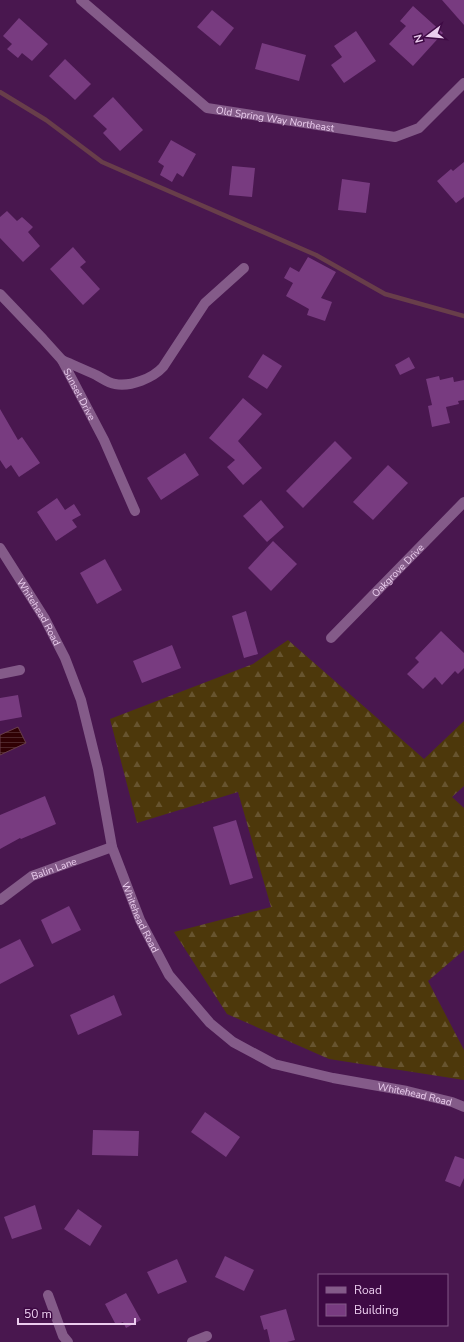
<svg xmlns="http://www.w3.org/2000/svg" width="464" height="1342" font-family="'Nunito Sans',sans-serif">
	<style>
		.forest { fill: url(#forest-firs) }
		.water { fill: url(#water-rules); stroke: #683e4a }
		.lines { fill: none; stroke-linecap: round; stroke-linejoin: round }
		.stream { stroke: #683e4a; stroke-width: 4.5 }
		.building { fill: #783b80 }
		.minor { stroke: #845b89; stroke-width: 10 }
		.labels { text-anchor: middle; stroke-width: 3; stroke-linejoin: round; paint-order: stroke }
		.street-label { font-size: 10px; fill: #ebcdee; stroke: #3e0a44 }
	</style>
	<defs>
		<pattern id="forest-firs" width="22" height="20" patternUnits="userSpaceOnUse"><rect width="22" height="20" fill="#4d380b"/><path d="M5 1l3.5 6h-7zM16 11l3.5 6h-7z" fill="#67542f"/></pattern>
		<pattern id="water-rules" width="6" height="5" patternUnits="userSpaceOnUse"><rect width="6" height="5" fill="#300104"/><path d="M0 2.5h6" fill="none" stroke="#4e2529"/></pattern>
	</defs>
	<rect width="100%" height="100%" fill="#49174f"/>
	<path class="forest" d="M288,640L424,759L464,721V786L452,797L464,808V950L428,981L464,1050V1080L329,1059L227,1014L174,932L271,907L238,792L137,823L110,719L253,664Z"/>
	<path class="water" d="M18,727L26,743L0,755V735Z"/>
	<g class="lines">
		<path class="stream" d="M0,92L46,120L102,162L316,255L385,294L464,316"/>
	</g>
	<g class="building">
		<path d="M442,0H464V25Z"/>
		<path d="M413,6L443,33L413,66L389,44L406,26L400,21Z"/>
		<path d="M212,10L234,28L220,46L197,27Z"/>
		<path d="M19,18L48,44L32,61L22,53L18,58L7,49L12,44L3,36Z"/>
		<path d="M356,31L376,61L344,83L331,65L342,57L334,46Z"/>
		<path d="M262,43L306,55L299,81L255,69Z"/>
		<path d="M65,59L91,84L75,100L49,76Z"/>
		<path d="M113,97L143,130L120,151L103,133L107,129L93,116Z"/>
		<path d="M171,140L196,154L183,177L177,173L172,182L160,175L164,166L158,162Z"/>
		<path d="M464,162V197L456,203L437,181L451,169L453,171Z"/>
		<path d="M232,166L255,168L252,197L229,195Z"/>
		<path d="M342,179L370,183L366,213L338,210Z"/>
		<path d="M7,211L17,221L22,217L33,227L28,232L40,246L23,262L0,238V217Z"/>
		<path d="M73,247L86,262L80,267L100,289L83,305L50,269Z"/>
		<path d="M308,257L336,272L321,298L332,302L325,321L307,315L309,309L286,296L293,283L284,278L290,267L299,272Z"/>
		<path d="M263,354L282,366L267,389L248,377Z"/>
		<path d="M409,357L415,368L400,375L395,365Z"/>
		<path d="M439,376L440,380L453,377L454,382L464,380V400L458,401L459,404L446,407L450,423L432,427L428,406L432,405L426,379Z"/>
		<path d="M243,398L262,414L238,441L262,468L243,485L227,467L235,460L209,438Z"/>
		<path d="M0,409L18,440L22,437L40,463L19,477L11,465L6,469L0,460Z"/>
		<path d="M335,441L352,458L303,508L286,491Z"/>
		<path d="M185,453L199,475L161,500L147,478Z"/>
		<path d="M388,465L408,483L373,520L353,502Z"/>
		<path d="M57,498L65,510L74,504L81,515L72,520L77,527L56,541L37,512Z"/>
		<path d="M261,500L284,527L267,542L243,516Z"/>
		<path d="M273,541L297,564L271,591L248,568Z"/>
		<path d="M105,559L122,590L97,604L80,573Z"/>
		<path d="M246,611L258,654L244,658L232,616Z"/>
		<path d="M441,631L464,653V668L458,674L455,671L442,685L435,677L423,689L407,674L419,662L415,658Z"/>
		<path d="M172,645L181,668L142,683L133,661Z"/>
		<path d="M18,695L22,717L0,721V698Z"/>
		<path d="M45,796L56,824L21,839L20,838L0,849V815Z"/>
		<path d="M236,820L253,878L230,885L213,827Z"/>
		<path d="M69,906L81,930L52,944L41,920Z"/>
		<path d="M20,939L34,966L0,984V949Z"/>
		<path d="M114,995L122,1015L78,1035L70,1015Z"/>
		<path d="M205,1112L240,1137L226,1157L191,1132Z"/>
		<path d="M93,1130L139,1131L138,1156L92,1155Z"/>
		<path d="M455,1156L464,1159V1178L460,1187L445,1181Z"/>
		<path d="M35,1205L42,1229L12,1239L4,1217Z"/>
		<path d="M78,1209L102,1226L90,1246L64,1229Z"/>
		<path d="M225,1256L254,1270L244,1291L215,1277Z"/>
		<path d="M177,1259L187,1282L158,1294L147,1272Z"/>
		<path d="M126,1293L141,1320L126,1328L123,1322L116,1325L105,1304Z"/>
		<path d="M286,1309L295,1340L287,1342H270L267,1329L264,1330L260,1316Z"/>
	</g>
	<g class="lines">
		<g class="minor">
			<path id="s1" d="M81,0L207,108L395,137L419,128L464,83"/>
			<path id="s2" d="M0,294L43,339L62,360L104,440L135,511"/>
			<path d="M62,360C73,365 85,370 96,375C102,378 108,383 115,384C131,387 153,378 163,367L205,303L244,268"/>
			<path id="s3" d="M0,548L45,619L65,658L81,700L98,769L112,847L140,920L169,975L210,1023L233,1042L274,1064L333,1078L407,1091L452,1102L464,1107"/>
			<path id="s4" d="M331,638L464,502"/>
			<path d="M0,674L20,670"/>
			<path id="s5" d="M0,900L32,876L112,847"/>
			<path d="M48,1295L63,1336L68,1342"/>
			<path d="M192,1342L207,1336"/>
		</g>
	</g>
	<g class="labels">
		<g class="street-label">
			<text dy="4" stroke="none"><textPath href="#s1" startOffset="235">Old Spring Way Northeast</textPath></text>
			<text dy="4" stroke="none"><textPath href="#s2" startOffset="129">Sunset Drive</textPath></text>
			<text dy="4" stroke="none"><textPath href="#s4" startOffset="95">Oakgrove Drive</textPath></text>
			<text dy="4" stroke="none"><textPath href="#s3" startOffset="75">Whitehead Road</textPath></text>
			<text dy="4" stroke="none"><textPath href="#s5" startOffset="63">Balin Lane</textPath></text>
			<text dy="4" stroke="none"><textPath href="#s3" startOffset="399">Whitehead Road</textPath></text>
			<text dy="4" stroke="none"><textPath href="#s3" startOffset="747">Whitehead Road</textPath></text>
		</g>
	</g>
	<rect x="318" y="1274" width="130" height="52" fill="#3e0a44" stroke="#835888"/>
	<rect x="326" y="1287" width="20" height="6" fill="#845b89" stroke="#835888"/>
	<text x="354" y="1294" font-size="12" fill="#ebcdee">Road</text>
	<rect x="326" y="1304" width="20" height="12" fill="#783b80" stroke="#835888"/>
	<text x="354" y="1314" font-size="12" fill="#ebcdee">Building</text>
	<g transform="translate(428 36) rotate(254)" stroke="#3e0a44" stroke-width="3" paint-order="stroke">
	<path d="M0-3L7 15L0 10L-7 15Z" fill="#ebcdee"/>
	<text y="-6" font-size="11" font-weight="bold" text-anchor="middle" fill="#ebcdee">N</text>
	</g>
	<path d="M18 1318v6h117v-6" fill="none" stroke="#ebcdee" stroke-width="2"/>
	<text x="24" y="1318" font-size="12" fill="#ebcdee" stroke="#3e0a44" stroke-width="3" paint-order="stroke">50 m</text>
</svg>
